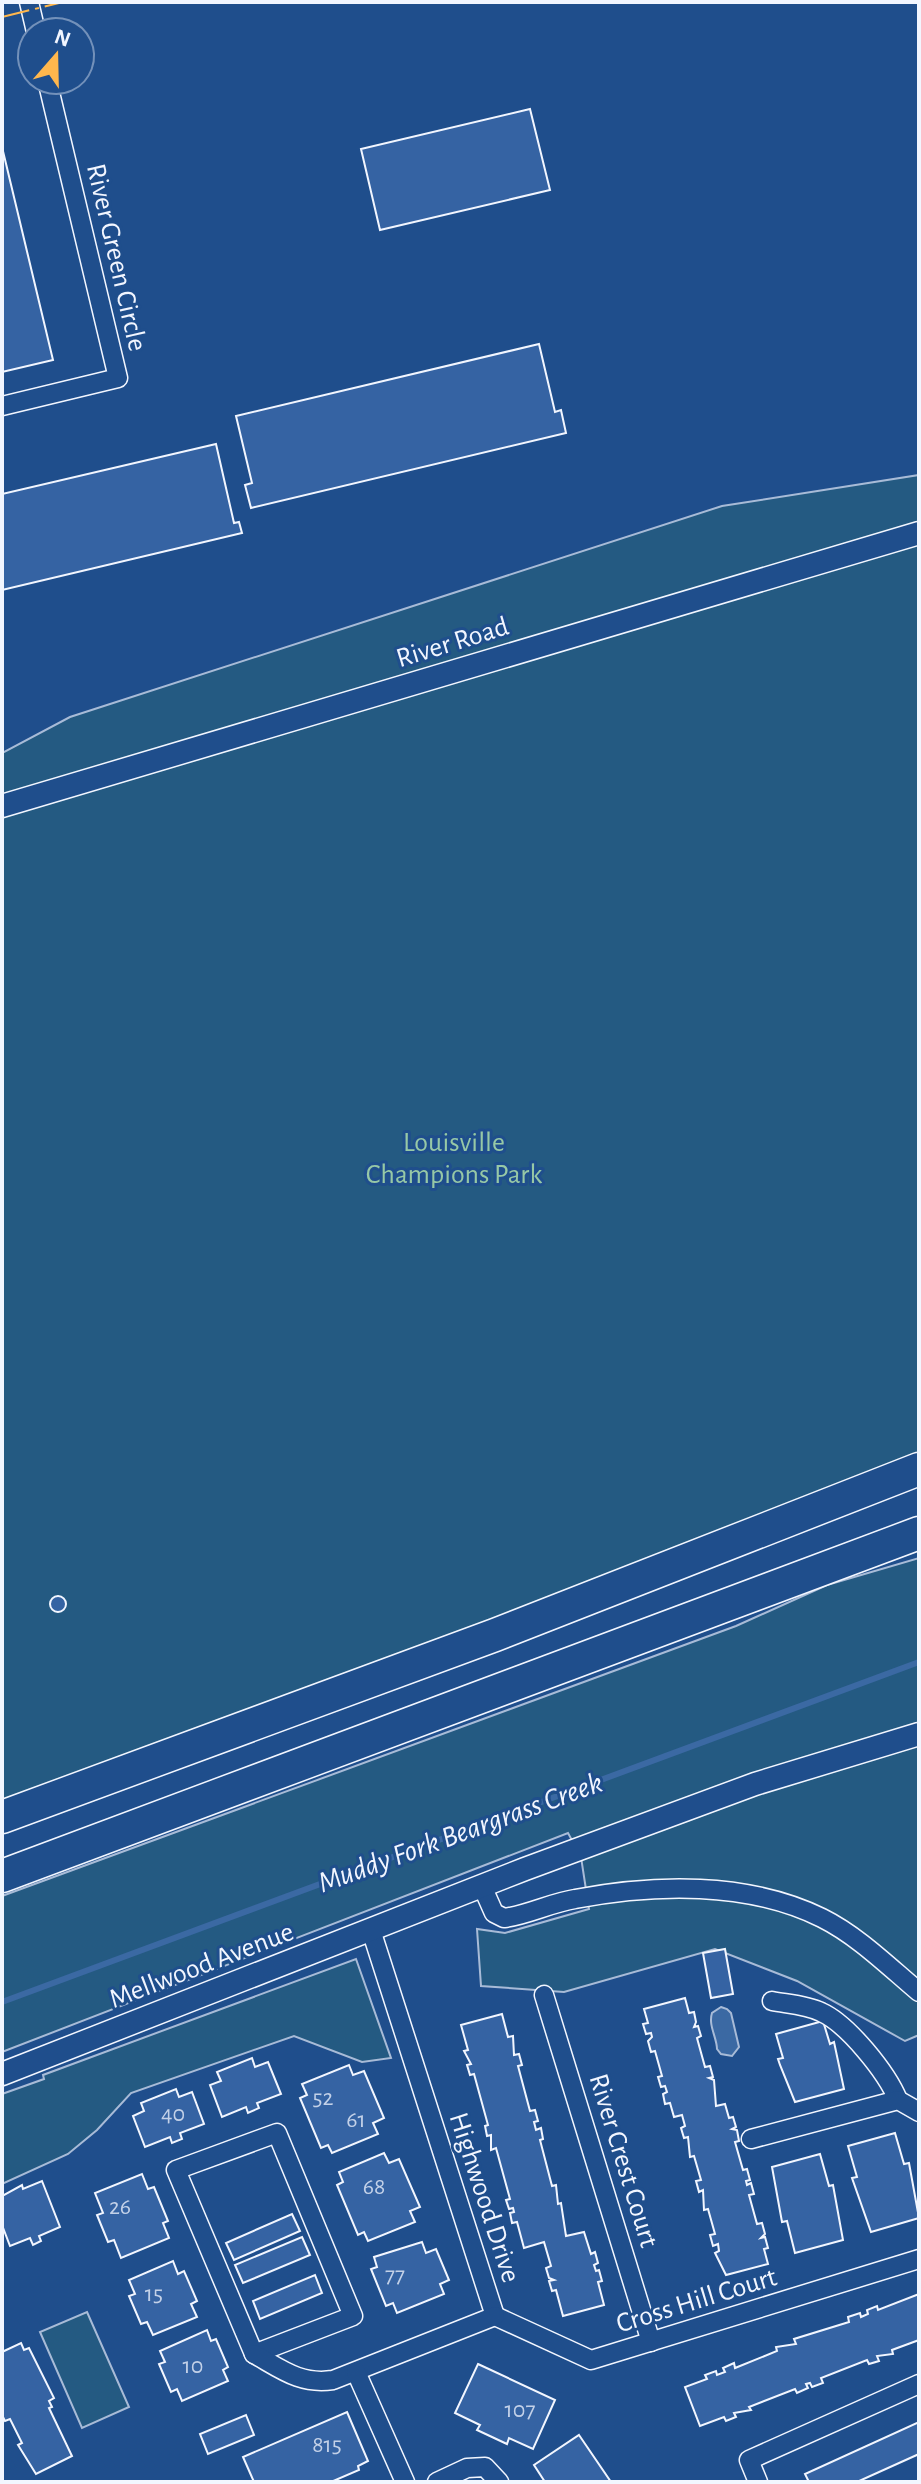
<svg xmlns="http://www.w3.org/2000/svg" width="921" height="2484" font-family="'Alegreya Sans',sans-serif">
	<style>
		.green { fill: #245a82; stroke: #a8bbd7; stroke-width: 2 }
		.water { fill: #3b69a3; stroke: #a8bbd7; stroke-width: 2 }
		.lines { fill: none; stroke-linecap: round; stroke-linejoin: round }
		.stream { stroke: #3b69a3; stroke-width: 6 }
		.building { fill: #3563a3; stroke: #f2f6ff; stroke-width: 2 }
		.minor-casing { stroke: #f2f6ff; stroke-width: 21 }
		.tertiary-casing { stroke: #f2f6ff; stroke-width: 25 }
		.motorway-casing { stroke: #f2f6ff; stroke-width: 35 }
		.minor { stroke: #1f4e8c; stroke-width: 18 }
		.tertiary { stroke: #1f4e8c; stroke-width: 22 }
		.motorway { stroke: #1f4e8c; stroke-width: 32 }
		.power { stroke: #ffb74d; stroke-width: 2; stroke-dasharray: 28 6 4 6; stroke-linecap: butt }
		.labels { text-anchor: middle; stroke-width: 6; stroke-linejoin: round; paint-order: stroke }
		.number-label { font-size: 24px; fill: #c3d1e8 }
		.street-label { font-size: 28px; fill: #f2f6ff; stroke: #1f4e8c }
		.park-label { font-size: 28px; fill: #97c8a6; stroke: #1f4e8c }
		.water-label { font-size: 30px; font-style: italic; fill: #f2f6ff; stroke: #1f4e8c }
	</style>
	<rect width="100%" height="100%" fill="#1f4e8c"/>
	<g class="green">
		<path d="M919,475V1461L2,1814V753L70,717L722,506Z"/>
		<path d="M919,1558V2035L905,2041L797,1981L715,1949L564,1992L481,1986L477,1929L505,1933L589,1909L581,1857L568,1833L2,2052V1896L736,1626L827,1585Z"/>
		<path d="M356,1959L391,2058L362,2062L294,2036L131,2093L97,2130L68,2154L2,2184V2094L44,2079L43,2075Z"/>
		<path d="M87,2312L129,2407L82,2428L40,2332Z"/>
	</g>
	<path class="water" d="M721,2007L727,2009L731,2013L739,2047L732,2056L721,2054L717,2049C717,2038 708,2025 712,2013Z"/>
	<g class="lines">
		<path class="stream" d="M2,2002L919,1662"/>
	</g>
	<g class="building">
		<path d="M530,109L550,190L380,230L361,149Z"/>
		<path d="M2,147L53,360L2,372Z"/>
		<path d="M539,344L555,412L561,410L566,433L251,508L245,485L252,483L236,416Z"/>
		<path d="M216,444L234,523L239,522L242,533L2,590V494Z"/>
		<circle cx="58" cy="1604" r="8"/>
		<path d="M725,1949L733,1994L711,1998L703,1953Z"/>
		<path d="M685,1998L689,2013L694,2012L696,2022L694,2027L698,2026L701,2036L697,2038L705,2067L710,2066L713,2077L709,2078L714,2080L716,2106L725,2104L729,2118L733,2117L736,2127L732,2129L737,2130L739,2141L735,2142L743,2170L747,2169L750,2180L746,2181L747,2185L751,2183L754,2194L749,2195L757,2224L762,2223L765,2234L761,2238L765,2237L768,2248L764,2249L768,2264L726,2275L715,2253L719,2251L718,2244L713,2246L710,2235L715,2234L708,2209L704,2210L703,2190L699,2192L696,2181L701,2180L694,2156L690,2157L688,2137L684,2138L681,2128L685,2126L682,2115L674,2117L670,2103L665,2104L663,2094L667,2092L665,2086L661,2087L658,2077L662,2076L655,2051L651,2052L648,2041L652,2037L651,2033L646,2034L643,2024L648,2023L644,2009Z"/>
		<path d="M502,2014L508,2037L513,2036L514,2055L519,2054L522,2065L518,2066L530,2111L535,2110L538,2121L534,2122L536,2130L541,2128L543,2139L540,2140L552,2186L556,2185L558,2204L561,2203L566,2236L584,2232L591,2254L595,2252L598,2263L594,2265L596,2271L599,2270L602,2281L598,2282L604,2305L563,2316L556,2290L552,2291L549,2281L554,2280L549,2278L546,2268L551,2266L544,2242L524,2248L517,2222L512,2223L510,2213L514,2212L513,2208L509,2209L506,2200L510,2199L496,2148L491,2150V2135L487,2136L485,2126L488,2125L474,2074L470,2075L467,2065L471,2064L464,2051L468,2050L461,2025Z"/>
		<path d="M823,2021L830,2044L834,2042L844,2089L795,2102L780,2065L778,2059L783,2058L776,2034Z"/>
		<path d="M252,2058L255,2067L268,2062L281,2094L257,2103L259,2108L248,2113L246,2107L222,2117L210,2085L221,2081L217,2072Z"/>
		<path d="M349,2065L353,2075L364,2071L384,2118L373,2123L378,2134L332,2153L328,2145L321,2148L300,2098L307,2095L302,2084Z"/>
		<path d="M176,2089L179,2097L192,2092L204,2124L180,2133L182,2139L172,2143L170,2137L145,2147L133,2116L144,2111L141,2103Z"/>
		<path d="M895,2133L904,2164L909,2163L919,2218L871,2232L852,2178L857,2177L848,2146Z"/>
		<path d="M384,2153L389,2163L399,2159L420,2207L410,2211L415,2222L368,2241L364,2232L358,2235L337,2185L343,2182L339,2172Z"/>
		<path d="M820,2154L829,2186L833,2185L843,2240L795,2253L787,2221L782,2222L772,2167Z"/>
		<path d="M142,2174L148,2189L154,2187L168,2221L163,2223L169,2238L121,2258L114,2240L108,2242L97,2215L103,2213L95,2193Z"/>
		<path d="M42,2181L60,2227L39,2236L41,2241L33,2245L30,2238L10,2246L2,2225V2196L22,2185L23,2189Z"/>
		<path d="M292,2214L300,2231L234,2260L226,2243Z"/>
		<path d="M302,2237L310,2255L243,2283L235,2265Z"/>
		<path d="M422,2242L426,2253L436,2249L449,2280L440,2284L444,2294L397,2313L393,2303L386,2306L371,2269L377,2267L374,2257Z"/>
		<path d="M173,2261L178,2274L184,2271L197,2301L191,2304L197,2317L153,2335L147,2322L141,2324L129,2296L135,2294L129,2280Z"/>
		<path d="M315,2275L322,2293L260,2319L253,2301Z"/>
		<path d="M919,2294V2340L892,2350L893,2354L877,2356L879,2361L869,2364L867,2360L821,2378L823,2383L812,2387L810,2383L806,2384L808,2388L797,2393L795,2389L749,2407L751,2410L734,2413L736,2417L726,2421L724,2417L700,2426L685,2387L707,2379L705,2375L716,2371L717,2375L725,2372L723,2368L734,2363L735,2368L777,2351L776,2347L796,2344L794,2339L849,2322L848,2317L860,2313L861,2317L868,2314L867,2310L877,2306L878,2310Z"/>
		<path d="M207,2330L211,2341L216,2339L228,2367L223,2370L228,2381L182,2401L177,2389L171,2392L159,2364L165,2362L160,2351Z"/>
		<path d="M21,2343L24,2350L29,2348L54,2398L49,2401L52,2407L49,2408L72,2456L36,2474L18,2445L22,2443L10,2419L5,2421L2,2415V2352Z"/>
		<path d="M478,2364L555,2400L533,2449L509,2438L507,2444L477,2430L480,2425L455,2413Z"/>
		<path d="M347,2412L368,2461L358,2466L359,2470L331,2482H254L243,2457Z"/>
		<path d="M246,2415L254,2435L208,2454L200,2434Z"/>
		<path d="M919,2422V2454L857,2482H809L805,2474Z"/>
		<path d="M579,2435L611,2482H545L534,2465Z"/>
	</g>
	<g class="lines">
		<defs>
			<g id="minor">
				<path d="M29,2L36,32"/>
				<path d="M2,406L118,378L47,80"/>
				<path d="M482,1886L494,1913L504,1918C528,1915 550,1903 575,1899C654,1884 747,1881 822,1918C858,1936 888,1966 919,1992"/>
				<path d="M371,1930L495,2316"/>
				<path d="M544,1995L651,2342"/>
				<path d="M772,2001C788,2004 807,2005 821,2012C848,2024 887,2073 898,2100"/>
				<path d="M277,2133L353,2316L254,2354L176,2170Z"/>
				<path d="M751,2139L898,2100L919,2112"/>
				<path d="M495,2316L591,2360L919,2259"/>
				<path d="M254,2354C281,2369 300,2385 333,2380L495,2316"/>
				<path d="M356,2372L405,2482"/>
				<path d="M437,2482L467,2468L485,2467L499,2482"/>
				<path d="M758,2482L749,2460L919,2384"/>
			</g>
			<g id="tertiary">
				<path d="M2,806L919,533"/>
				<path d="M2,2074L525,1869L755,1784L919,1734"/>
			</g>
			<g id="motorway">
				<path d="M2,1817L495,1635L919,1469"/>
				<path d="M2,1876L919,1533"/>
			</g>
		</defs>
		<use href="#minor" class="minor-casing"/>
		<use href="#tertiary" class="tertiary-casing"/>
		<use href="#motorway" class="motorway-casing"/>
		<use href="#minor" class="minor"/>
		<use href="#tertiary" class="tertiary"/>
		<use href="#motorway" class="motorway"/>
		<path class="power" d="M2,17L63,2"/>
	</g>
	<g class="labels">
		<g class="number-label">
			<text x="323" y="2105">52</text>
			<text x="173" y="2121">40</text>
			<text x="356" y="2127">61</text>
			<text x="374" y="2194">68</text>
			<text x="120" y="2214">26</text>
			<text x="395" y="2282">77</text>
			<text x="154" y="2301">15</text>
			<text x="193" y="2373">10</text>
			<text x="520" y="2417">107</text>
			<text x="327" y="2452">815</text>
		</g>
		<g class="street-label">
			<text transform="translate(118 257) rotate(77)" y="10">River Green Circle</text>
			<text transform="translate(452 641) rotate(-17)" y="10">River Road</text>
			<text transform="translate(201 1964) rotate(-21)" y="10">Mellwood Avenue</text>
			<text transform="translate(625 2160) rotate(73)" y="10">River Crest Court</text>
			<text transform="translate(486 2197) rotate(72)" y="10">Highwood Drive</text>
			<text transform="translate(696 2299) rotate(-17)" y="10">Cross Hill Court</text>
		</g>
		<g class="park-label">
			<text x="454" y="1151">Louisville<tspan x="454" dy="32">Champions Park</tspan></text>
		</g>
		<g class="water-label">
			<text transform="translate(460 1832) rotate(-20)" y="10">Muddy Fork Beargrass Creek</text>
		</g>
	</g>
	<rect width="921" height="2484" fill="none" stroke="#f2f6ff" stroke-width="8"/>
	<g transform="translate(56 56) rotate(20)"><circle r="38" fill="#1f4e8c" stroke="#7391ba" stroke-width="2"/>
	<path d="M0-6L14 30L0 20L-14 30Z" fill="#ffb74d"/>
	<text y="-12" font-size="22" font-weight="bold" text-anchor="middle" fill="#f2f6ff">N</text>
	</g>
</svg>
